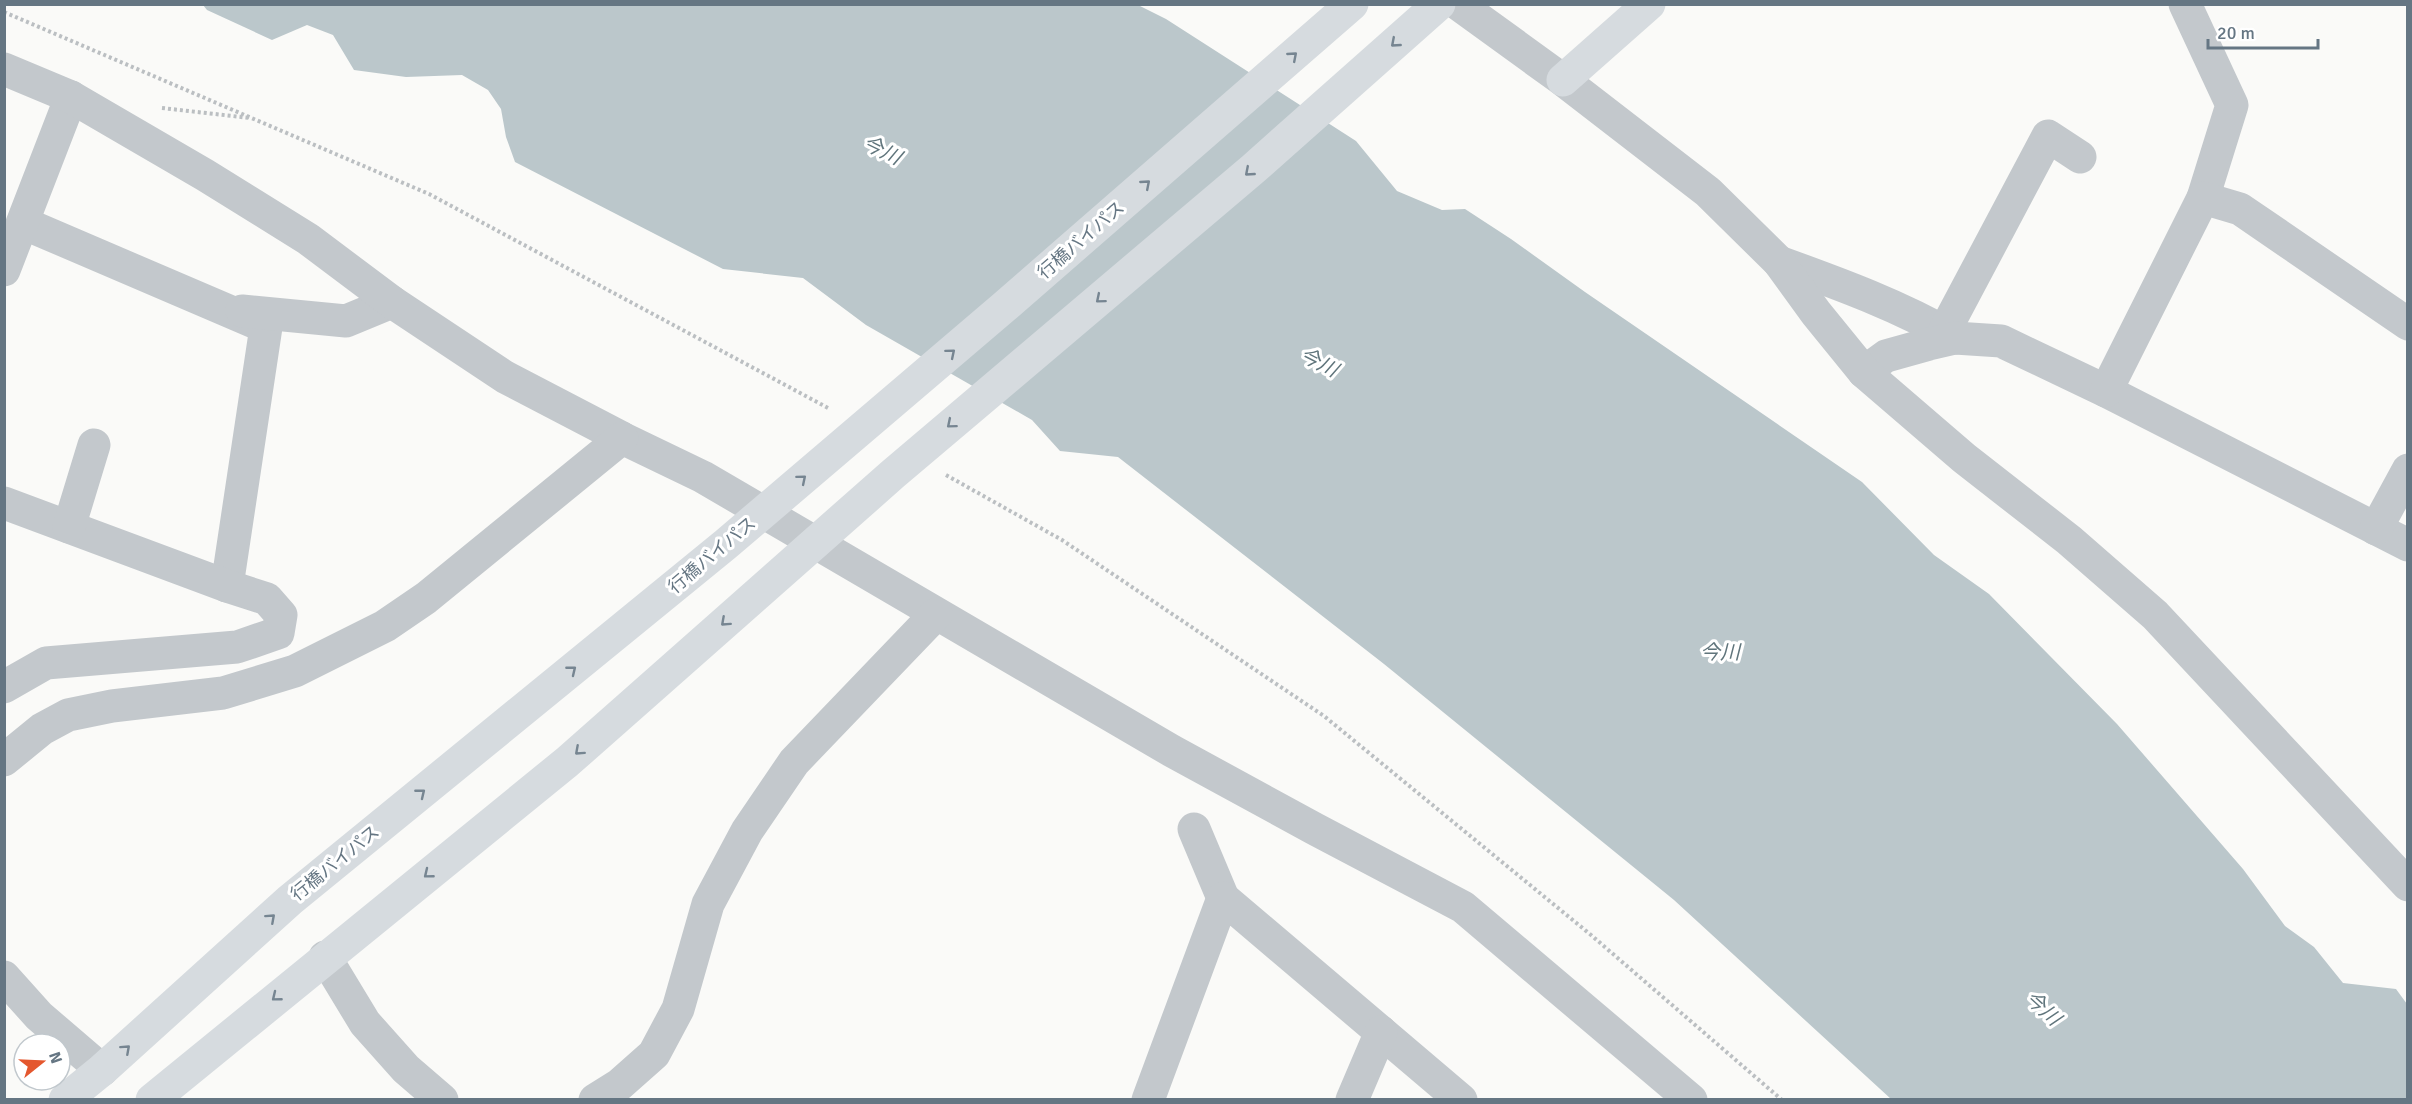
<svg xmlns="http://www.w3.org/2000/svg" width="2412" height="1104" font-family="Signika,'Noto Sans JP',sans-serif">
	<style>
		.water { fill: #bbc7cb }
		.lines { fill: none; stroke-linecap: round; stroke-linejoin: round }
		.path { stroke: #bbbfc2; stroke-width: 4; stroke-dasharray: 3 3; stroke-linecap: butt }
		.minor { stroke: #c3c8cc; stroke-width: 33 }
		.tertiary { stroke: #c3c8cc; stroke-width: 33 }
		.trunk { stroke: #d6dbdf; stroke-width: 33 }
		.oneway { stroke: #768591 }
		.labels { text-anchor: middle; stroke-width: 6; stroke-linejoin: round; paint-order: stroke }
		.street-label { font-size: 18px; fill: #657683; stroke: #fff }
		.water-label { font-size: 20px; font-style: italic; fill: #60757c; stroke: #fff }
	</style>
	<rect width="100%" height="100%" fill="#fafaf8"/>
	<path class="water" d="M203,5H1138L1166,19L1356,141L1397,191L1442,210L1465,209L1511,239L1585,292L1862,482L1934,555L1989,594L2117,724L2243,869L2285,926L2314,947L2343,983L2396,989L2407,1004V1099H1891L1674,900L1384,664L1118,457L1060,451L1032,420L866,325L803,278L723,269L515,162L506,137L501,109L488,90L462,75L406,77L354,70L333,35L307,25L272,40L207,10Z"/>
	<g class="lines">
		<g class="path">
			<path d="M4,12L429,194L830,409"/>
			<path d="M162,108L250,118"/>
			<path d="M946,475L1062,540L1324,716L1591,935L1782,1100"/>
		</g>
		<g class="minor">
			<path d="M2185,4L2232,105L2203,198"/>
			<path d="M23,223L266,327L227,586"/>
			<path d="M1779,262C1840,284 1900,306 1955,338"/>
			<path d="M4,270L71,97"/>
			<path d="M242,311L346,321L392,302"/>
			<path d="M1944,332L2048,136L2080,157"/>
			<path d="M1864,372L1886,356L1929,344L1955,338L2001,341L2106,391L2408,545"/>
			<path d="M2106,391L2203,198L2240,209L2408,324"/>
			<path d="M4,503L227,586L267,599L281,615L278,633L237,647L46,663L4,687"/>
			<path d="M69,527L94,445"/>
			<path d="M2376,529L2408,470"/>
			<path d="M1194,829L1223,898"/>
			<path d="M1148,1100L1223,898L1461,1100"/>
			<path d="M1352,1100L1381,1032"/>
		</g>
		<g class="tertiary">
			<path d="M1458,4L1563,80L1708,192L1779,262L1816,313L1864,372L1964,458L2069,540L2155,615L2408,885"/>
			<path d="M4,69L71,97L205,175L308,239L392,302L505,377L622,438L703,477L1172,751L1315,829L1463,907L1691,1100"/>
			<path d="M4,760L42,729L68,715L112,706L223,693L295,671L385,626L426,598L622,438"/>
			<path d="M325,957L365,1023L406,1069L442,1100"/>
			<path d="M4,977L39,1016L102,1070"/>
			<path d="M595,1100L619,1085L654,1054L678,1009L708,904L747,831L794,762L936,614"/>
		</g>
		<g class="trunk">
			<path d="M1563,80L1649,4"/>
			<path d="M65,1100L102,1070L290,900L726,544L1004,307L1352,4"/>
			<path d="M152,1100L567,762L893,474L1253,169L1439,4"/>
		</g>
	</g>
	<defs><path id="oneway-chevron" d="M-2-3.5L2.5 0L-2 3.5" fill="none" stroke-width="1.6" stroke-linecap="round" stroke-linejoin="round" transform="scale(1.5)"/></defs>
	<g class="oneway">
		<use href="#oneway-chevron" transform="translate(1395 43) rotate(139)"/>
		<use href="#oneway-chevron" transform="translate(1293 56) rotate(-41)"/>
		<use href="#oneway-chevron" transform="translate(1249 172) rotate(139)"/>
		<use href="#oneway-chevron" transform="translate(1146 184) rotate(-41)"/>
		<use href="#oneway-chevron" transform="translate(1100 299) rotate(140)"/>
		<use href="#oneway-chevron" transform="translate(951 353) rotate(-40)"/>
		<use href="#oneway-chevron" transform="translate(951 424) rotate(140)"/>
		<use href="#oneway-chevron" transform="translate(802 479) rotate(-40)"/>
		<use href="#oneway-chevron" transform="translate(725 622) rotate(138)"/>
		<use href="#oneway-chevron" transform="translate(572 670) rotate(-39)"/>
		<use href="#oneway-chevron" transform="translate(579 751) rotate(138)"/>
		<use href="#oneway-chevron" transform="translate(421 793) rotate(-39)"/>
		<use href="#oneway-chevron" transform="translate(428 874) rotate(141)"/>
		<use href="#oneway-chevron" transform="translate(271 918) rotate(-42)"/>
		<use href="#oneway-chevron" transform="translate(276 997) rotate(141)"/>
		<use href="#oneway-chevron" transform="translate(126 1049) rotate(-42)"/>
	</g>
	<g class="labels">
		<g class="street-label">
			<text transform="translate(1081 240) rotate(-41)" y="6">行橋バイパス</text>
			<text transform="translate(712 555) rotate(-40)" y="6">行橋バイパス</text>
			<text transform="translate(335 863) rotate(-39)" y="6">行橋バイパス</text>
		</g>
		<g class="water-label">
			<text transform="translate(882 150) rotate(26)" y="7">今川</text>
			<text transform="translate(1319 362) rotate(27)" y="7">今川</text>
			<text x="1720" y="659">今川</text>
			<text transform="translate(2043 1008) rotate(42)" y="7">今川</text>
		</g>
	</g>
	<rect width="2412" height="1104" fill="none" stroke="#657683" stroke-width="12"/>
	<g transform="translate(42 1062) rotate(72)"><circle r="28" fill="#ffffff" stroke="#c1c8cd" stroke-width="1.5"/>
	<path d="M0-4.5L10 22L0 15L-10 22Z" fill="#e4572e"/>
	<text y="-9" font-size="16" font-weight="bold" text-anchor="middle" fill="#657683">N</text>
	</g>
	<path d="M2208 39v9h110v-9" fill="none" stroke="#657683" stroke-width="3"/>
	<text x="2217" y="39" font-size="18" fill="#657683" stroke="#ffffff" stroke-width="4.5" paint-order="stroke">20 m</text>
</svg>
